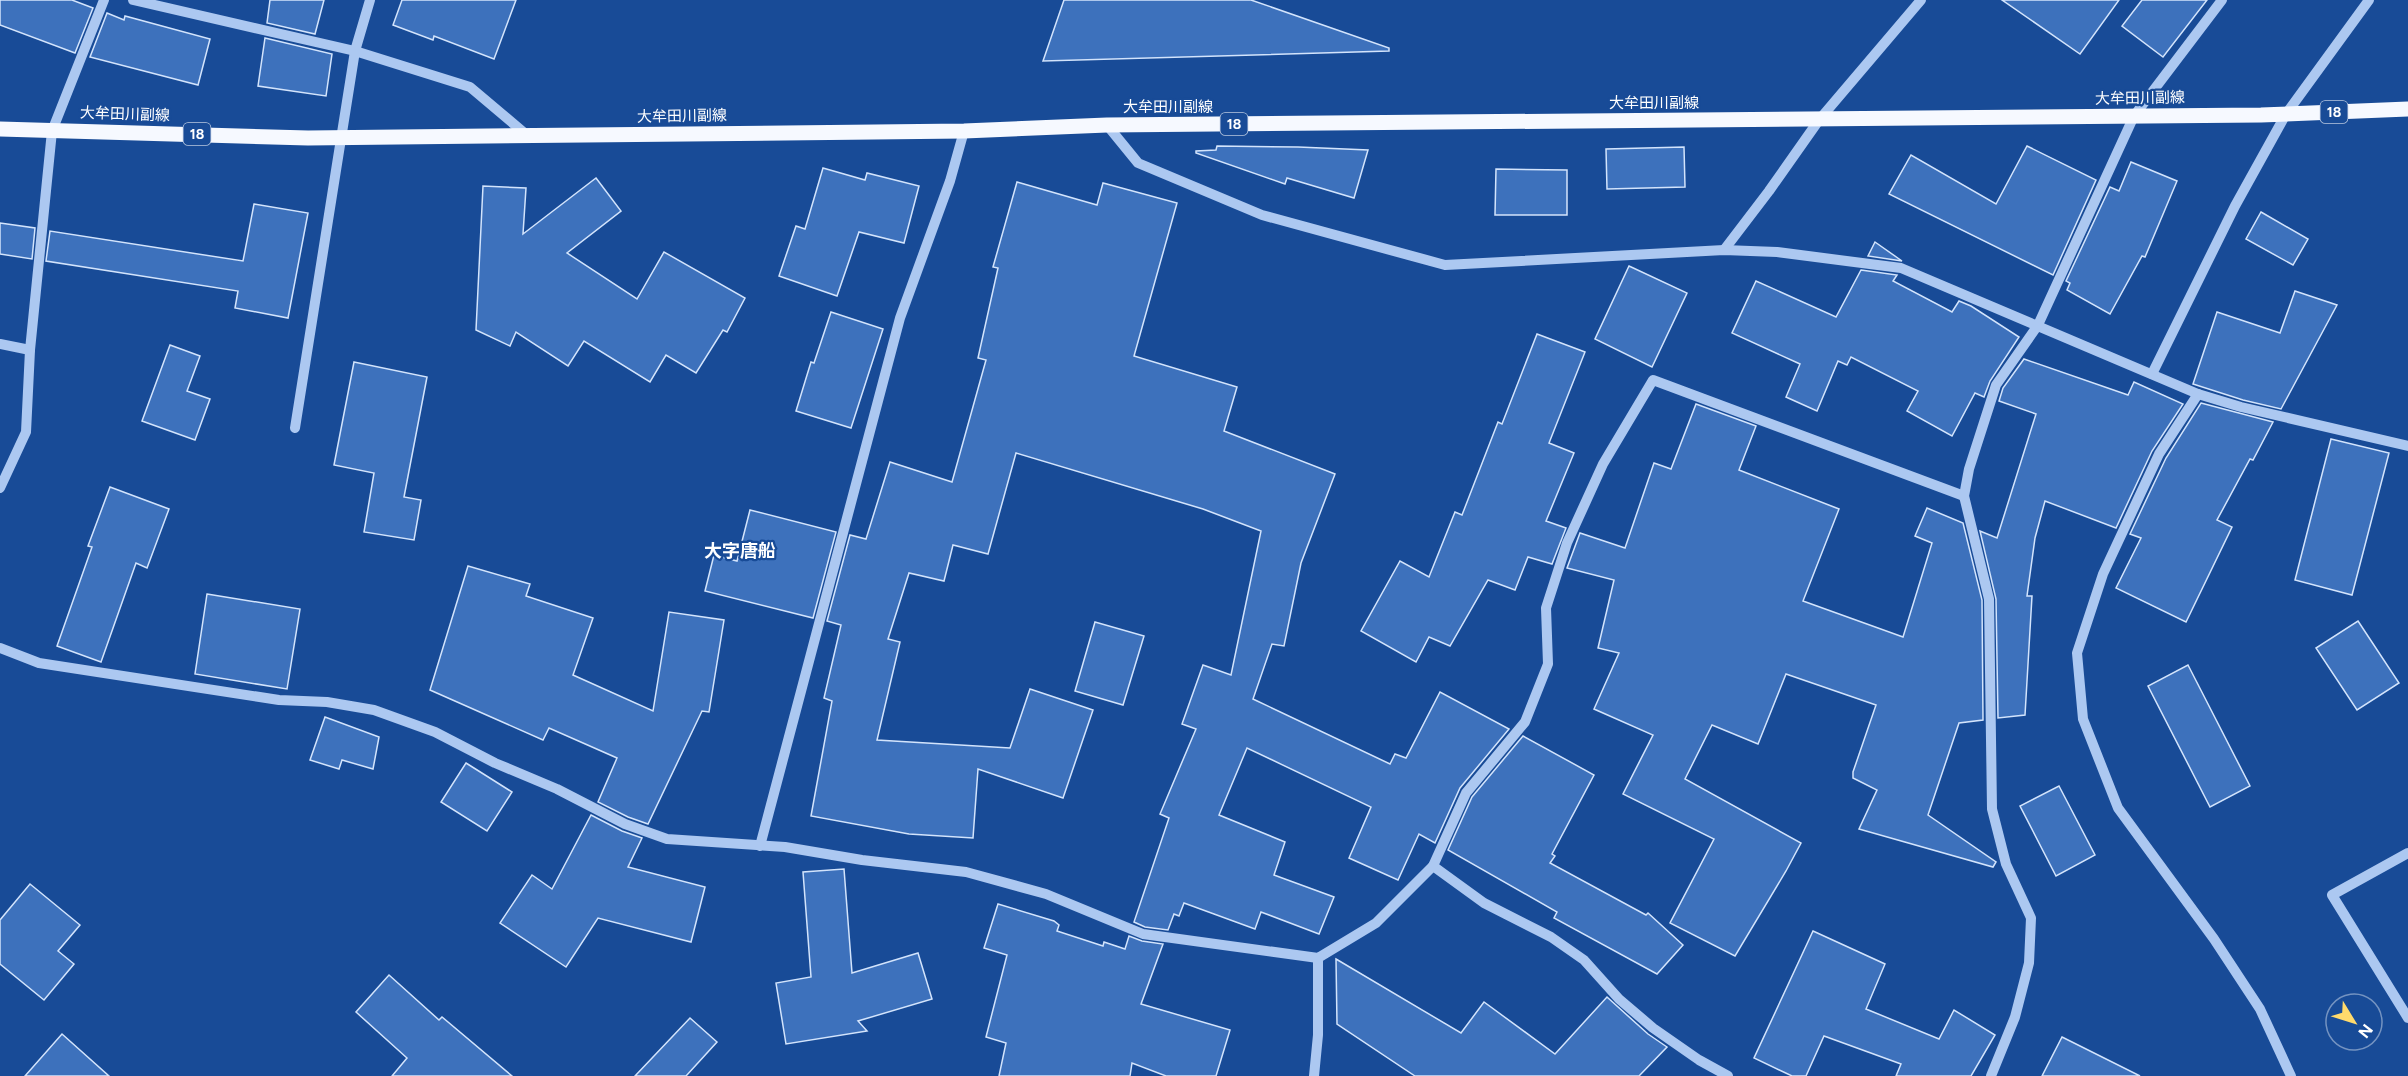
<svg xmlns="http://www.w3.org/2000/svg" width="2408" height="1076" font-family="Figtree,'Noto Sans JP',sans-serif">
	<style>
		.building { fill: #3d71bc; stroke: #d3e4fc; stroke-width: 1.5 }
		.lines { fill: none; stroke-linecap: round; stroke-linejoin: round }
		.minor { stroke: #acc8f1; stroke-width: 10 }
		.major { stroke: #f6f9ff; stroke-width: 15 }
		.labels { text-anchor: middle; stroke-width: 4.5; stroke-linejoin: round; paint-order: stroke }
		.shield { fill: #184b97; stroke: #bac9e0; stroke-width: 1.5 }
		.shield-label { font-size: 14px; font-weight: bold; fill: #fff }
		.street-label { font-size: 15px; fill: #fff; stroke: #184b97 }
		.quarter-label { font-size: 18px; font-weight: bold; fill: #fff; stroke: #184b97 }
	</style>
	<rect width="100%" height="100%" fill="#184b97"/>
	<g class="building">
		<path d="M0,0H72L93,8L75,53L0,25Z"/>
		<path d="M270,0H324L315,34L267,23Z"/>
		<path d="M402,0H516L494,59L434,36L433,40L393,25Z"/>
		<path d="M1064,0H1251L1389,48V51L1043,61Z"/>
		<path d="M2002,0H2119L2080,54Z"/>
		<path d="M2142,0H2207L2163,57L2122,26Z"/>
		<path d="M107,13L124,20L125,16L210,39L198,85L90,57Z"/>
		<path d="M265,38L332,54L326,96L258,86Z"/>
		<path d="M1217,146L1298,147L1368,150L1354,198L1287,178L1285,184L1196,153V151L1216,150Z"/>
		<path d="M2027,146L2096,180L2053,275L1889,194L1911,155L1996,204Z"/>
		<path d="M1684,147L1685,187L1607,189L1606,149Z"/>
		<path d="M2131,162L2177,181L2145,257L2142,256L2110,314L2067,290L2070,283L2066,281L2110,187L2119,191Z"/>
		<path d="M823,168L865,180L867,173L919,186L904,243L859,232L837,296L779,276L796,226L805,229Z"/>
		<path d="M1496,169L1567,170V215H1495Z"/>
		<path d="M596,178L621,211L567,253L637,299L664,252L745,298L727,332L723,330L696,373L666,355L650,382L584,341L568,366L516,332L510,346L476,330L483,186L526,188L523,234Z"/>
		<path d="M1017,182L1097,205L1103,183L1177,203L1134,356L1237,387L1224,431L1335,474L1301,563L1284,646L1272,644L1253,699L1390,764L1395,754L1406,758L1440,692L1509,729L1460,788L1435,843L1419,834L1398,880L1349,858L1371,807L1247,748L1219,815L1285,842L1274,875L1334,897L1319,934L1261,912L1255,929L1184,903L1179,916L1174,914L1168,930L1145,927L1134,922L1169,818L1160,814L1196,729L1182,724L1203,665L1231,675L1261,531L1203,509L1016,453L988,554L953,545L944,581L909,573L888,639L900,642L877,740L1010,748L1030,689L1093,710L1063,798L978,769L973,838L909,834L811,816L832,701L824,698L841,625L827,621L850,535L866,539L890,462L952,482L986,360L978,358L998,268L993,267Z"/>
		<path d="M254,204L308,213L288,318L235,308L238,291L46,261L50,231L243,261Z"/>
		<path d="M2261,212L2308,239L2293,265L2246,239Z"/>
		<path d="M0,223L35,228L32,259L0,254Z"/>
		<path d="M1875,242L1902,261L1868,256Z"/>
		<path d="M1629,266L1687,293L1652,367L1595,339Z"/>
		<path d="M1861,270L1897,275L1893,281L1952,312L1959,301L1971,306L2019,337L1990,381L1984,397L1975,393L1952,436L1907,411L1918,391L1851,357L1847,365L1838,361L1817,411L1786,397L1800,364L1732,333L1756,281L1836,317Z"/>
		<path d="M2295,291L2337,305L2281,409L2243,400L2193,384L2217,312L2280,333Z"/>
		<path d="M831,312L883,329L851,428L796,411L811,362L814,363Z"/>
		<path d="M1537,334L1585,352L1549,443L1574,453L1546,521L1566,528L1552,564L1528,557L1515,590L1488,580L1450,646L1429,637L1416,662L1361,631L1400,561L1429,577L1455,512L1462,515L1498,422L1502,424Z"/>
		<path d="M170,345L200,356L187,391L210,399L195,440L142,421Z"/>
		<path d="M2024,359L2128,395L2134,382L2183,404L2152,451L2116,528L2045,501L2035,538L2027,596H2032L2025,715L1998,718L1996,599L1980,531L1997,538L2036,414L1999,401L2003,388Z"/>
		<path d="M354,362L427,377L404,497L421,500L414,540L364,532L374,473L334,465Z"/>
		<path d="M2201,403L2273,422L2253,460L2250,459L2217,520L2232,527L2186,622L2116,588L2141,538L2130,534L2166,458Z"/>
		<path d="M1696,404L1756,426L1739,470L1839,509L1803,601L1903,637L1932,543L1915,536L1927,508L1963,523L1982,600L1983,720L1959,723L1928,815L1996,862L1993,867L1859,829L1877,790L1853,778V772L1876,705L1786,674L1758,744L1712,725L1685,779L1801,843L1786,871L1735,956L1670,923L1714,839L1623,794L1653,735L1594,709L1619,653L1598,648L1614,580L1567,568L1580,533L1625,548L1654,463L1671,469Z"/>
		<path d="M2331,439L2389,453L2352,595L2295,580Z"/>
		<path d="M110,487L169,509L147,568L136,563L101,662L57,646L92,547L88,546Z"/>
		<path d="M750,510L836,532L813,618L705,591L714,555L737,561Z"/>
		<path d="M468,566L530,584L526,596L593,618L573,675L653,711L669,612L724,620L709,712L702,711L648,824L628,817L598,802L617,758L549,728L543,740L430,690Z"/>
		<path d="M207,594L300,609L287,689L195,674Z"/>
		<path d="M2358,621L2399,683L2357,710L2316,648Z"/>
		<path d="M1095,622L1144,636L1123,705L1075,691Z"/>
		<path d="M2188,665L2250,786L2210,807L2148,686Z"/>
		<path d="M325,717L379,737L373,769L342,760L339,769L310,760Z"/>
		<path d="M1523,736L1594,775L1552,854L1555,856L1550,863L1646,915L1648,913L1683,945L1657,974L1554,918L1557,912L1448,850L1472,797Z"/>
		<path d="M466,763L512,792L487,831L441,802Z"/>
		<path d="M2059,786L2095,855L2056,876L2020,806Z"/>
		<path d="M591,815L622,831L642,838L628,867L705,887L691,942L598,918L566,967L500,923L532,875L552,889Z"/>
		<path d="M844,869L852,973L918,953L932,999L858,1021L867,1031L786,1044L776,983L811,977L803,872Z"/>
		<path d="M30,884L80,925L58,951L74,964L44,1000L0,964V920Z"/>
		<path d="M998,904L1054,921L1059,925L1057,931L1103,946L1104,942L1125,949L1129,936L1142,941L1163,944L1141,1004L1230,1030L1216,1076H1166L1132,1063L1130,1076H999L1006,1043L986,1037L1007,955L984,948Z"/>
		<path d="M1813,931L1885,964L1866,1009L1939,1039L1954,1010L1995,1035L1971,1076H1896L1901,1064L1824,1036L1806,1076H1792L1754,1058Z"/>
		<path d="M1336,959L1461,1033L1484,1002L1555,1054L1607,997L1648,1034L1667,1047L1639,1076H1415L1337,1024Z"/>
		<path d="M389,975L439,1020L442,1017L512,1076H392L407,1058L356,1012Z"/>
		<path d="M690,1018L717,1042L686,1076H635Z"/>
		<path d="M62,1034L109,1076H25Z"/>
		<path d="M2062,1037L2140,1076H2042Z"/>
	</g>
	<g class="lines">
		<g class="minor">
			<path d="M133,0L355,51L470,87L528,136"/>
			<path d="M1107,125L1138,163L1262,215L1445,265L1724,250L1777,252L1901,268L2198,394L2241,407L2408,446"/>
			<path d="M1724,250L1769,191L1819,120L1921,0"/>
			<path d="M0,344L30,350"/>
			<path d="M2152,374L2235,206L2286,114L2369,0"/>
			<path d="M2198,394L2159,454L2103,574L2077,653L2083,719L2118,808L2214,939L2260,1009L2291,1076"/>
			<path d="M295,428L355,51L370,0"/>
			<path d="M0,488L26,432L30,350L52,131L104,0"/>
			<path d="M0,648L39,663L279,700L327,702L374,710L435,732L495,763L557,789L625,824L667,839L785,847L862,860L966,872L1046,894L1143,934L1318,958L1376,923L1433,866L1466,793L1525,722L1548,664L1546,608L1567,543L1603,464L1653,380L1964,496"/>
			<path d="M760,846L900,318L950,181L964,131"/>
			<path d="M2408,853L2332,895L2408,1018"/>
			<path d="M1433,866L1484,903L1551,937L1584,960L1619,999L1653,1028L1699,1060L1728,1076"/>
			<path d="M1314,1076L1318,1035V958"/>
			<path d="M1991,1076L2015,1017L2029,963L2031,918L2006,864L1992,809L1989,599L1964,496L1969,469L1996,385L2038,325L2134,116L2222,0"/>
		</g>
		<path class="major" d="M0,129L308,138L964,131L1107,125L2261,115L2408,109"/>
	</g>
	<g class="labels">
		<g class="shield">
			<rect x="2320.5" y="101" width="27" height="22" rx="4.5"/>
			<rect x="1220.5" y="113" width="27" height="22" rx="4.5"/>
			<rect x="183.5" y="123" width="27" height="22" rx="4.5"/>
		</g>
		<g class="shield-label">
			<text x="2334" y="117">18</text>
			<text x="1234" y="129">18</text>
			<text x="197" y="139">18</text>
		</g>
		<g class="street-label">
			<text transform="translate(2140 98) rotate(-1)" y="5">大牟田川副線</text>
			<text x="1654" y="108">大牟田川副線</text>
			<text x="1168" y="112">大牟田川副線</text>
			<text transform="translate(125 114) rotate(2)" y="5">大牟田川副線</text>
			<text transform="translate(682 116) rotate(-1)" y="5">大牟田川副線</text>
		</g>
		<g class="quarter-label">
			<text x="740" y="557">大字唐船</text>
		</g>
	</g>
	<g transform="translate(2354 1022) rotate(128)"><circle r="28" fill="#184b97" stroke="#7493c1" stroke-width="1.5"/>
	<path d="M0-4.5L10 22L0 15L-10 22Z" fill="#ffda6c"/>
	<text y="-9" font-size="16" font-weight="bold" text-anchor="middle" fill="#ffffff">N</text>
	</g>
</svg>
